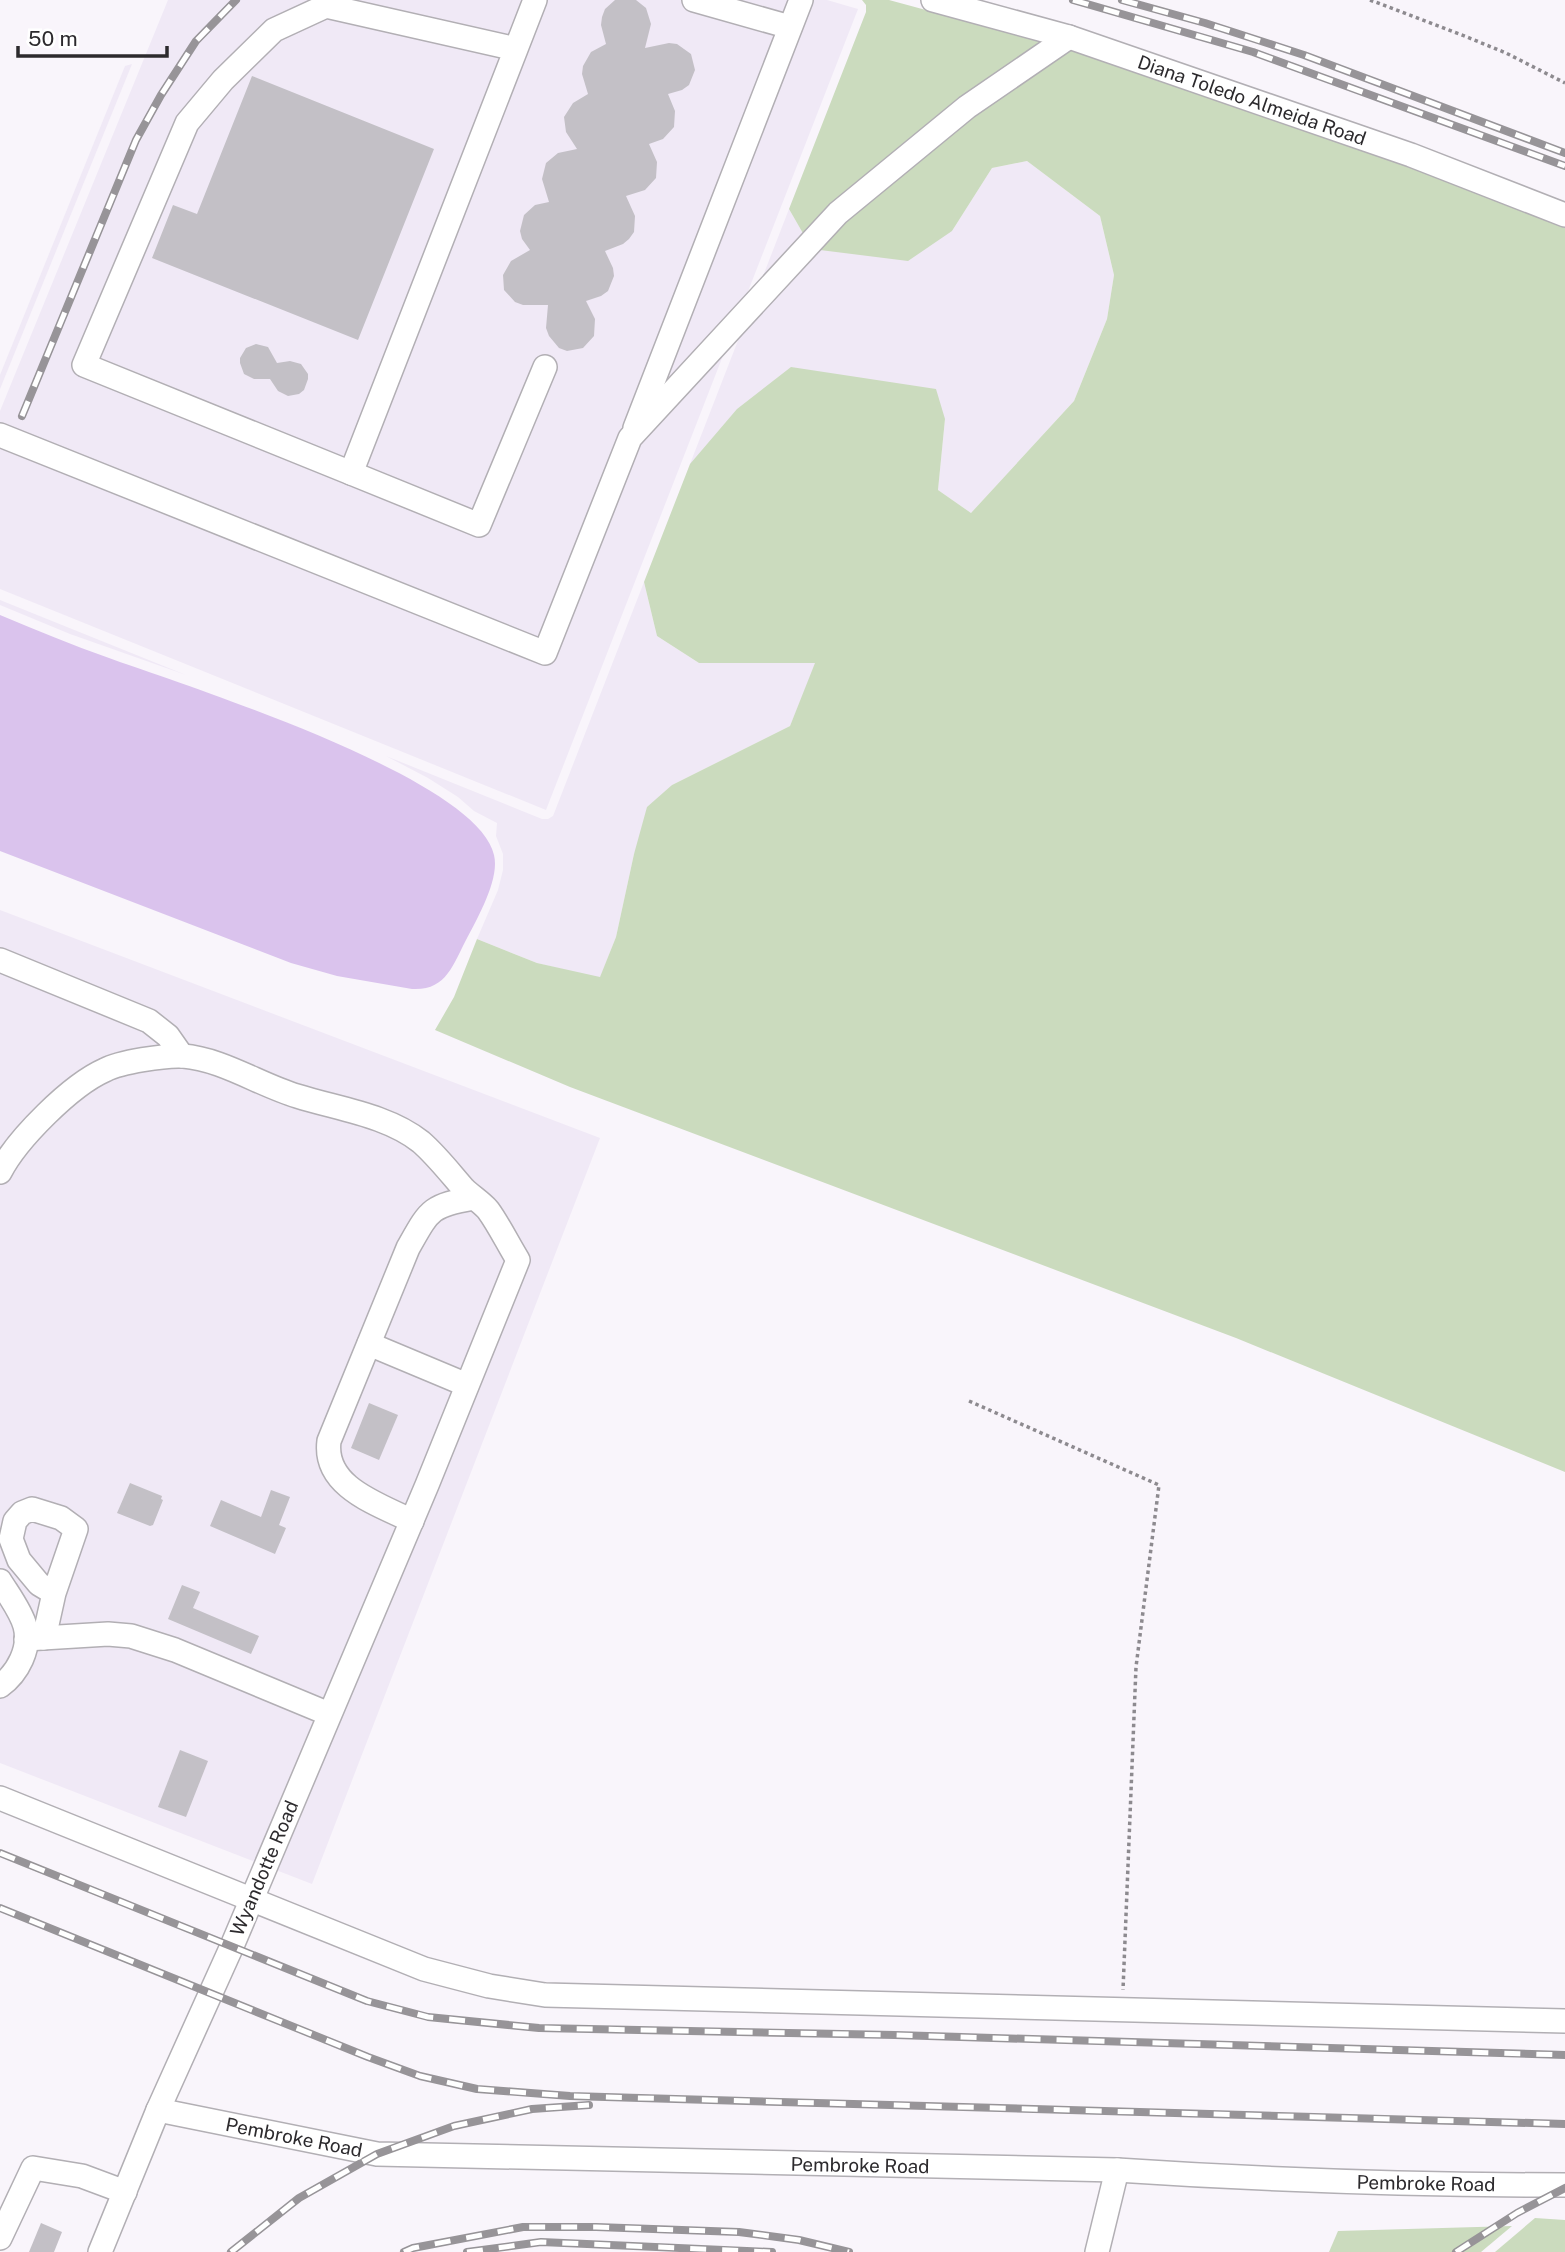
<svg xmlns="http://www.w3.org/2000/svg" width="1565" height="2252" font-family="'Public Sans',sans-serif">
	<style>
		.built { fill: #f0e9f6 }
		.green { fill: #cbdbbe }
		.water { fill: #dac3ed }
		.building { fill: #c3c0c6 }
		.lines { fill: none; stroke-linecap: round; stroke-linejoin: round }
		.minor-casing { stroke: #b2afb4; stroke-width: 26 }
		.path { stroke: #8d8a8f; stroke-width: 3.5; stroke-dasharray: 3.5 3.5; stroke-linecap: butt }
		.minor { stroke: #fff; stroke-width: 23 }
		.rail-casing { stroke: #979498; stroke-width: 8 }
		.rail { stroke: #fff; stroke-width: 5; stroke-dasharray: 16; stroke-linecap: butt }
		.labels { text-anchor: middle; stroke-width: 5; stroke-linejoin: round; paint-order: stroke }
		.street-label { font-size: 19px; fill: #2c2a2d; stroke: #fff }
	</style>
	<rect width="100%" height="100%" fill="#f9f5fb"/>
	<g class="built">
		<path d="M168,0H827L858,9L546,810L0,589V411Z"/>
		<path d="M132,64L0,389V375L125,66Z"/>
		<path d="M1027,161L1100,216L1114,275L1107,319L1074,401L971,513L938,490L945,419L690,464L789,209L812,249L952,231L992,168Z"/>
		<path d="M644,582L657,636L699,663H816L790,726L672,785L634,854L616,937L600,978L537,963L477,939L498,890L503,870V854L496,836L497,823L474,811L458,797L428,778L386,756L542,819H548L553,816Z"/>
		<path d="M0,600L186,675L70,634L0,605Z"/>
		<path d="M0,910L600,1138L312,1884L0,1763Z"/>
	</g>
	<g class="green">
		<path d="M862,0H889L1066,48L1407,166L1565,228V1472L1236,1338L570,1087L435,1030L454,997L477,939L537,963L600,977L616,937L634,854L647,807L672,785L790,726L815,663H699L657,636L644,582L690,464L737,409L791,367L936,389L945,419L938,490L971,513L1074,401L1107,319L1114,275L1100,216L1027,161L992,168L952,231L908,261L812,249L789,209L866,12V5Z"/>
		<path d="M1535,2218L1565,2220V2252H1495Z"/>
		<path d="M1512,2226L1481,2252H1329L1338,2231Z"/>
	</g>
	<path class="water" d="M0,615C36,630 72,645 109,658C183,685 477,777 494,855C500,879 477,919 466,940C453,965 446,991 412,989L337,976L291,963L0,851Z"/>
	<g class="building">
		<path d="M615,0H636L646,8L651,24L645,48L669,43L677,44L691,54L695,70L689,85L682,90L668,94L675,111L674,127L663,139L649,144L657,162L656,178L645,190L626,196L635,216L634,232L629,239L623,244L605,251L613,268L614,276L608,291L601,296L586,301L595,319L594,336L583,348L567,351L559,348L549,336L546,328L548,305H523L515,302L504,290L503,275L511,261L530,250L522,239L520,231L524,215L535,205L549,202L542,179L546,163L558,153L577,149L566,132L564,117L573,103L588,94L582,74L583,66L591,52L606,44L601,25L602,17L605,9Z"/>
		<path d="M252,76L434,149L358,340L152,258L173,205L197,214Z"/>
		<path d="M256,344L268,347L277,363L290,361L301,364L308,374V379L304,390L299,394L288,396L278,391L270,379H254L244,374L240,363V358L246,348Z"/>
		<path d="M369,1403L398,1415L379,1460L351,1448Z"/>
		<path d="M130,1483L162,1496L161,1499L163,1500L153,1525L150,1526L117,1513Z"/>
		<path d="M271,1490L290,1497L279,1525L286,1528L275,1554L210,1526L221,1500L261,1517Z"/>
		<path d="M182,1585L200,1592L193,1608L259,1636L251,1654L168,1619Z"/>
		<path d="M180,1750L208,1761L186,1817L158,1807Z"/>
		<path d="M41,2223L62,2232L54,2252H29Z"/>
	</g>
	<g class="lines">
		<defs>
			<g id="minor">
				<path d="M694,0L790,27"/>
				<path d="M933,0L1069,37L1411,155L1565,215"/>
				<path d="M516,49L326,6L274,30L223,80L187,123L84,365L351,473L516,49L535,0"/>
				<path d="M635,428L801,0"/>
				<path d="M0,435L545,653L630,438L838,213L967,107L1069,37"/>
				<path d="M351,473L479,525L545,367"/>
				<path d="M0,960L149,1021L168,1036L182,1056"/>
				<path d="M0,1172C17,1139 71,1085 105,1070C120,1062 165,1055 183,1056C222,1059 260,1085 297,1096C338,1109 387,1115 421,1142C437,1156 450,1173 464,1189C471,1196 481,1202 488,1210C499,1225 508,1244 518,1260L427,1485L232,1946L158,2110L100,2252"/>
				<path d="M369,1344L467,1385"/>
				<path d="M412,1521C378,1504 323,1487 329,1441L408,1248C430,1209 430,1206 474,1198"/>
				<path d="M0,1581C8,1594 21,1611 25,1626C31,1648 18,1673 0,1686"/>
				<path d="M44,1638L54,1593L76,1529L61,1518L32,1509L22,1513L15,1521L11,1539L19,1560L39,1584L54,1593"/>
				<path d="M26,1639L108,1634L131,1636L175,1650L329,1714"/>
				<path d="M0,1798L424,1969L489,1986L545,1995L1565,2021"/>
				<path d="M158,2110L377,2154L1117,2170C1266,2180 1415,2185 1565,2185"/>
				<path d="M0,2238L33,2168L82,2176L125,2192"/>
				<path d="M1097,2252L1117,2170"/>
			</g>
		</defs>
		<use href="#minor" class="minor-casing"/>
		<g class="path">
			<path d="M1370,0L1462,35L1506,53L1565,83"/>
			<path d="M969,1401L1159,1485L1136,1667L1123,1990"/>
		</g>
		<use href="#minor" class="minor"/>
		<defs>
			<g id="rail">
				<path d="M1073,0L1253,52L1565,166"/>
				<path d="M1122,0L1205,23L1304,55L1565,153"/>
				<path d="M22,416L136,140L161,95L196,41L236,0"/>
				<path d="M0,1853L367,2001L428,2017L539,2028L895,2035L1565,2055"/>
				<path d="M0,1908L368,2057L420,2076L477,2089L570,2096L1565,2124"/>
				<path d="M231,2252L299,2198L377,2154L454,2126L532,2109L589,2105"/>
				<path d="M404,2252L413,2248L523,2227H596L739,2232L799,2240L849,2252"/>
				<path d="M467,2252L541,2242L772,2252"/>
				<path d="M1456,2252L1517,2213L1565,2188"/>
			</g>
		</defs>
		<use href="#rail" class="rail-casing"/>
		<use href="#rail" class="rail"/>
	</g>
	<g class="labels">
		<g class="street-label">
			<text transform="translate(1252 100) rotate(19)" y="7">Diana Toledo Almeida Road</text>
			<text transform="translate(264 1868) rotate(-67)" y="7">Wyandotte Road</text>
			<text transform="translate(294 2137) rotate(11)" y="7">Pembroke Road</text>
			<text transform="translate(860 2165) rotate(1)" y="7">Pembroke Road</text>
			<text transform="translate(1426 2183) rotate(1)" y="7">Pembroke Road</text>
		</g>
	</g>
	<path d="M18 46v10h149v-10" fill="none" stroke="#2c2a2d" stroke-width="3.5"/>
	<text x="28" y="46" font-size="21" fill="#2c2a2d" stroke="#ffffff" stroke-width="5" paint-order="stroke">50 m</text>
</svg>
